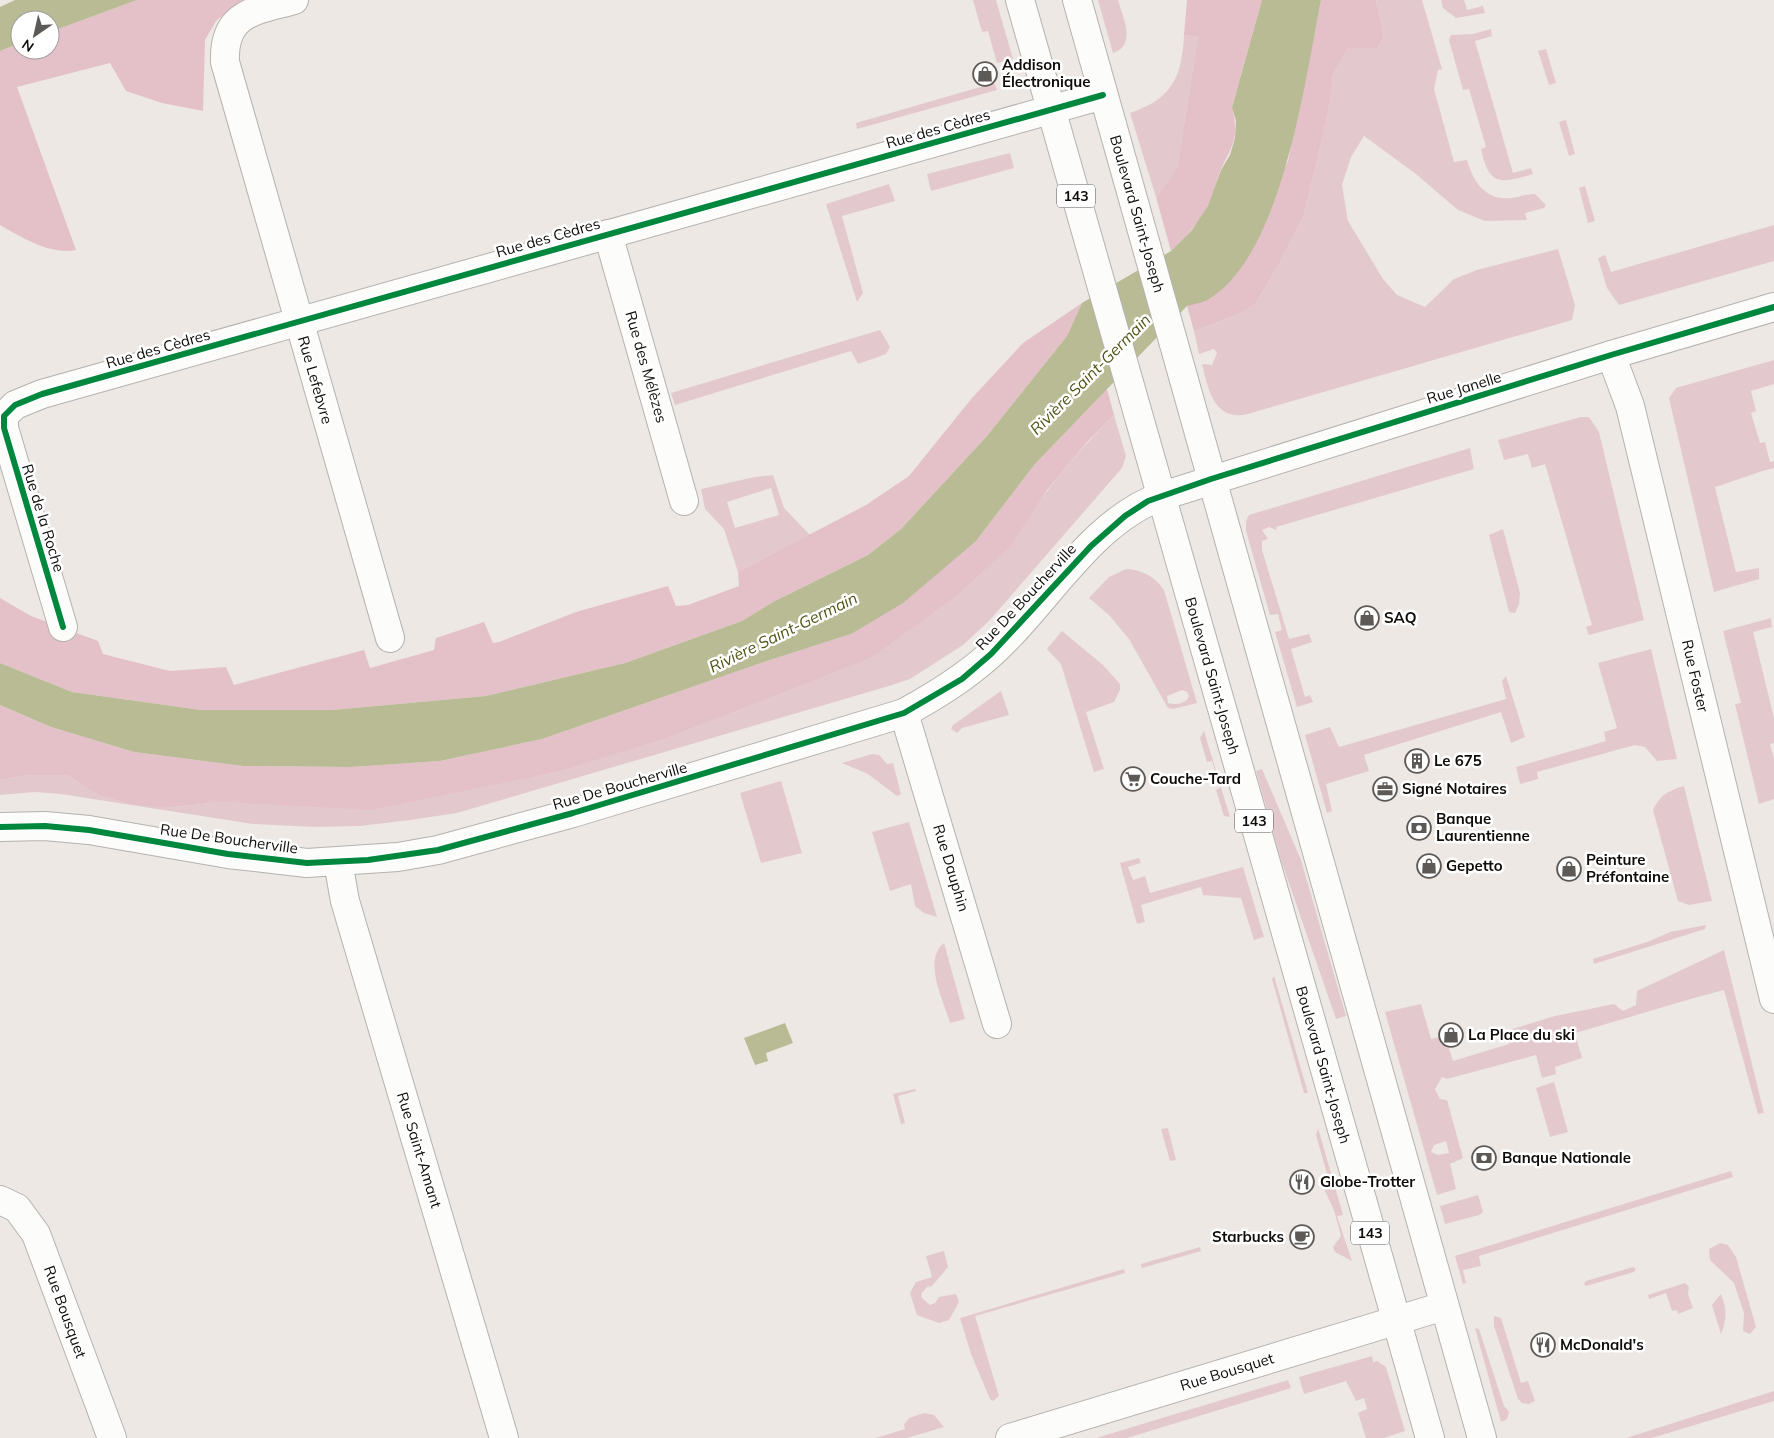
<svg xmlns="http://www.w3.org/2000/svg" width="1774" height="1438" viewBox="0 0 1774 1438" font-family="Mulish,sans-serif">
<rect width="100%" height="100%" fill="#ede8e4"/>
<g fill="#e3c9cd" fill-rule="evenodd">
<path d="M973 0H996L1013 59 997 63 988 31 982 32Z"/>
<path d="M1098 0H1118C1123 18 1137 45 1113 53Z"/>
<path d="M1376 0H1422L1442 69 1438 70 1434 89 1454 162 1467 160C1473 181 1485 201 1511 198 1519 197 1527 194 1535 194L1546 205 1544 208 1525 213 1527 220 1485 221 1458 210 1416 174 1364 136 1351 157 1342 185 1348 221 1383 279 1397 295 1425 307 1454 279 1477 270 1558 249 1575 305 1572 320 1248 414C1214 422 1208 389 1202 364L1212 365 1217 353 1214 349 1199 354 1194 331 1242 313 1256 303 1278 266 1304 215 1329 109 1333 75 1348 48H1377L1384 36Z"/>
<path d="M1441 0H1464L1467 10 1483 6 1485 13 1456 18 1443 8Z"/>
<path d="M1491 29 1492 36 1475 41 1513 173 1531 168 1533 174C1500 184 1489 186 1481 149L1486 147 1469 89 1463 90 1449 40 1451 35 1473 34Z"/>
<path d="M1184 35 1198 37 1177 168 1156 197 1130 113C1172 99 1182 77 1184 35Z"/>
<path d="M1546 49 1556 83 1549 85 1538 51Z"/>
<path d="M994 83 997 90 857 129 856 123Z"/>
<path d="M1566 120 1575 154 1569 156 1559 122Z"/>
<path d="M1010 153 1014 168 931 191 927 174Z"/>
<path d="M889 184 895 201 842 216 863 293 857 302 826 204Z"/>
<path d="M1585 186 1595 221 1588 223 1579 188Z"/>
<path d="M1774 225V261L1619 305 1607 288 1598 258 1605 255 1611 272Z"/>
<path d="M880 330 890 347 886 354 858 364 851 351 675 405 671 393Z"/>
<path d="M1774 360V384L1751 391 1756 411 1751 413 1760 443 1765 442 1770 462 1774 461V468C1753 473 1735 481 1715 487L1736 572 1759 568V579L1714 592 1669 398 1676 388Z"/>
<path d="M1114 415 1126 456 1122 468 989 621 963 645 910 679 889 686 457 813 410 820 360 826 316 827 253 824 61 794 35 792 0 795V780L29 775H67L94 793 164 808 221 802 289 804 478 787 557 772 871 658 1028 517C1054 480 1082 447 1114 415Z"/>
<path d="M1581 417H1589L1599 432 1644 620 1589 635 1586 627 1592 625 1545 464 1532 468 1528 454 1504 460 1498 440Z"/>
<path d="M1470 448 1474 469 1276 527 1277 530 1269 527 1262 530 1268 539 1262 541V550L1289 639 1309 634 1312 642 1291 649 1305 697 1310 695 1313 702 1297 707 1275 632 1282 630 1278 614 1270 615 1246 531V521L1249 515Z"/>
<path d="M773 475 784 508 810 535 738 572 724 529 705 509 701 489 755 477ZM771 488 779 515 735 528 727 502Z"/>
<path d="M1503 529 1520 593 1519 604 1515 613 1509 612 1489 535Z"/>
<path d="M1126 569C1143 570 1154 576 1164 590L1197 703 1173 709 1168 708 1129 639 1109 615 1089 598 1109 577ZM1182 690 1187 692 1189 696C1186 704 1176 705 1168 703L1167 696Z"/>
<path d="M1771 618 1772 627 1753 632 1774 718V743L1770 744 1774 759V799L1759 804 1735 704 1741 703 1723 631Z"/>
<path d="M1062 631 1103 665 1120 684V690L1114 702 1086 712 1104 769 1094 772 1061 664 1047 649Z"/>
<path d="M1651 649 1677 759 1657 761 1645 747 1635 745 1537 772 1538 779 1520 784 1516 767 1606 741 1604 732 1617 728 1598 663Z"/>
<path d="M1506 676 1525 737 1511 743 1501 712 1364 755 1369 771 1326 784 1332 811 1327 813 1305 735 1330 727 1339 747 1506 699 1502 681Z"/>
<path d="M1001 691 1009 715 962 728 957 733 951 729 953 725Z"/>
<path d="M1204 731 1230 817 1224 816 1216 790 1220 788 1212 761 1207 762 1200 738Z"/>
<path d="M872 754 879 755 887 764 893 763 901 794 897 796 868 774 842 763Z"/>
<path d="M1262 769 1301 860 1346 1016 1336 1019 1281 860 1256 771Z"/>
<path d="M781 781 802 853 761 863 740 793Z"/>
<path d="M1684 786 1712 901 1689 905 1678 901 1653 810C1660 795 1668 791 1684 786Z"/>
<path d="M909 822 937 917 924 913 915 906 911 884 890 891 872 832Z"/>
<path d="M1139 858 1141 863 1128 867 1133 880 1145 876 1150 893 1243 867 1264 937 1254 940 1241 898 1203 895 1201 887 1141 905 1145 922 1137 924 1120 863Z"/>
<path d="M1706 925 1705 929 1594 964 1593 959 1650 941 1670 932Z"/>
<path d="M944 943 965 1019 950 1023C944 1001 922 961 944 943Z"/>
<path d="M1724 950 1764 1113 1758 1114 1724 990C1674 1003 1625 1019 1575 1033L1582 1058 1555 1067 1556 1074 1542 1078 1536 1055 1447 1079 1442 1077 1435 1089 1440 1099 1447 1100 1463 1158 1450 1164 1456 1189 1437 1195 1385 1012 1421 1004 1431 1039 1445 1036 1453 1061 1509 1044 1506 1031 1555 1016 1614 1004 1623 1011 1636 1005 1637 991ZM1446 1141 1449 1153 1438 1155 1431 1152 1434 1145Z"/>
<path d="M1274 976 1308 1093H1304L1272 979Z"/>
<path d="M1554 1082 1568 1132 1550 1137 1536 1088Z"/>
<path d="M915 1089 916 1091 898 1096 905 1123 901 1124 893 1094Z"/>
<path d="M1168 1128 1176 1160 1170 1161 1161 1129Z"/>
<path d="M1318 1128 1343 1215 1337 1216 1352 1261 1335 1252 1333 1247 1341 1236 1334 1210 1324 1189 1329 1188V1181L1316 1135Z"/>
<path d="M1731 1171 1733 1177 1479 1256 1481 1266 1463 1270 1466 1283 1463 1284 1455 1256Z"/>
<path d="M1478 1195 1483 1212 1479 1215 1445 1224 1440 1206Z"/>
<path d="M1720 1243 1728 1245 1736 1257 1756 1327 1750 1334 1743 1331 1744 1313 1734 1283 1710 1260 1709 1249Z"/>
<path d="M1200 1247 1201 1251 1142 1268 1141 1264Z"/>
<path d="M944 1251 948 1267 932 1286 927 1287 921 1294 922 1298 930 1305 935 1303 939 1297 956 1294 959 1302 949 1320 939 1323 917 1315 910 1293 916 1282 932 1277 926 1256Z"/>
<path d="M1633 1267 1636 1269 1634 1272 1586 1286 1584 1284 1586 1281Z"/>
<path d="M1124 1269 1125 1273 975 1316 999 1396 993 1401 990 1399 971 1354 960 1318Z"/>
<path d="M1685 1283 1689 1287 1688 1294 1693 1308 1678 1314 1677 1310 1672 1311 1666 1293 1649 1299 1648 1295Z"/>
<path d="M1721 1294C1727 1309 1727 1319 1721 1334L1712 1305Z"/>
<path d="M1494 1316 1501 1318 1521 1383 1528 1381 1535 1401 1529 1404 1522 1403 1518 1399 1494 1326Z"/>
<path d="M1475 1328 1479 1329 1504 1406 1509 1412 1507 1419 1501 1422Z"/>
<path d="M1372 1356 1373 1362 1377 1361 1386 1367 1405 1431 1384 1438H1366L1358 1413 1367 1409 1364 1398 1356 1401 1346 1381 1304 1394 1299 1377Z"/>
<path d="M1288 1380 1291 1388 1127 1438H1096Z"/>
<path d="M1774 1391V1401L1652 1438H1626Z"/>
<path d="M924 1413 934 1415 944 1427 907 1438H876L905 1429 904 1425 909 1418Z"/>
</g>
<g fill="#e4c1c8">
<path d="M137 0H242L216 21 205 40 203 111 162 103 126 91 110 63 17 87 76 250C50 255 23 238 0 225V51L20 43V50H50V32Z"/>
<path d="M1187 0H1262L1232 106C1239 137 1234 143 1221 169 1216 181 1214 195 1208 206 1199 224 1185 237 1171 251L1156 197 1177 168 1198 37 1184 35Z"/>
<path d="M1321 0H1376L1384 36 1377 48H1348L1333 75 1329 109 1304 215 1278 266 1256 303 1242 313 1194 331 1187 306 1211 298 1288 161Z"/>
<path d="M1082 303 1067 336 987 436 901 529 868 555 773 602 742 621 625 663 486 696 332 710H201L72 692 0 663V598L31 616 98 641 103 654 170 671 226 667 234 685 364 650 370 668 434 650 436 638 484 622 493 643 499 642 576 612 668 586 676 606 688 605 739 586 738 572 866 505 909 476 972 398 1023 343Z"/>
<path d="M1107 389 1114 415 1088 441 1047 490 1009 548 956 596 871 658 666 738 557 772 371 810 221 802 164 808 131 804 94 793 67 775H29L0 780V705L51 727 134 752 243 766 351 767 440 761 542 739 767 661 851 634 976 541 1035 464Z"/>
</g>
<g fill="#b8bb94">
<path d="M15 0H137L50 32V20H20V43L0 51V7Z"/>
<path d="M1262 0H1321C1305 80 1283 250 1212 297 1206 302 1195 304 1187 306L1035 464 976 541 903 603 851 634 767 661 542 739 440 761 351 767 243 766 134 752 51 727 0 705V663L72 692 201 710H332L486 696 625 663 742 621 773 602 868 555 901 529 987 436 1067 336 1082 303 1171 251 1192 230 1208 206 1221 170 1230 155 1235 138 1236 121 1232 107Z"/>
<path d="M785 1023 793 1043 766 1053 768 1061 755 1065 744 1038Z"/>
</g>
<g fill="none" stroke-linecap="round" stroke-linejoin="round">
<g stroke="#b5b2af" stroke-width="30">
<g id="minor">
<path d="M294 0C255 11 223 12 225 62L390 638"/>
<path d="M608 234 684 501"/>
<path d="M1611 355 1630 406 1774 999"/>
<path d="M63 627 4 428V416L15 405 42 394 1103 95"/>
<path d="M904 713 997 1024"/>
<path d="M338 862 345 901 504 1438"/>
<path d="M0 1200 17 1208 36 1234 112 1438"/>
<path d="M1010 1438 1444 1306"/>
</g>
</g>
<g stroke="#b5b2af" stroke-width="30">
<path id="tertiary" d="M0 827 45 826 89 830 228 854 307 863 398 857 438 850 573 813 904 713C944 691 980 668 1011 634 1057 586 1098 519 1162 496"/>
</g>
<g stroke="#b5b2af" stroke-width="30">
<path id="secondary" d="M1162 496 1611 355 1774 307"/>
</g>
<g stroke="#b5b2af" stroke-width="30">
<g id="primary">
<path d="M1020 0 1430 1438"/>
<path d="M1077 0 1482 1438"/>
</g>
</g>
<use href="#minor" stroke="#fcfcfb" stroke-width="28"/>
<use href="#tertiary" stroke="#fcfcfb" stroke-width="28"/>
<use href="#secondary" stroke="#fcfcfb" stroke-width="28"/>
<use href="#primary" stroke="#fcfcfb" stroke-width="28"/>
<g stroke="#fff" stroke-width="9">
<g id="cycleway">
<path d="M63 627 4 428V416L15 405 42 394 1103 95"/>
<path d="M0 827 45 826 89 830 228 854 307 863 368 860 438 850 573 813 904 713 962 679 991 654 1091 546 1125 516 1148 501 1211 479 1611 355 1774 307"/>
</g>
</g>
<use href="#cycleway" stroke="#00873e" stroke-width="6"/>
</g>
<defs>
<g id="shop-ring" transform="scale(1.25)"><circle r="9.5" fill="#fff" stroke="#5d5956" stroke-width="1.5"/><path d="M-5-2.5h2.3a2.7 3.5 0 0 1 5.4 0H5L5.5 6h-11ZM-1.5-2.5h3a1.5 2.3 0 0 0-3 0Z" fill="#5d5956"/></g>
<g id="building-ring" transform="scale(1.25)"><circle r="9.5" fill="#fff" stroke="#5d5956" stroke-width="1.5"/><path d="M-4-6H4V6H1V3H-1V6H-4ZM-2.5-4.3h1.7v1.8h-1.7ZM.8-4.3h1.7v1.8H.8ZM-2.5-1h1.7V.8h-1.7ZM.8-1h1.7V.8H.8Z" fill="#5d5956"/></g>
<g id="supermarket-ring" transform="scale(1.25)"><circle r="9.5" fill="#fff" stroke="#5d5956" stroke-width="1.5"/><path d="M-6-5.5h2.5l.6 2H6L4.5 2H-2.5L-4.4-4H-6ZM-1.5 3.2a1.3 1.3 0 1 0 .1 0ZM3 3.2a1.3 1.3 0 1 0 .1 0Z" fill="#5d5956"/></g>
<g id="office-ring" transform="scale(1.25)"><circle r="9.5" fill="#fff" stroke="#5d5956" stroke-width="1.5"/><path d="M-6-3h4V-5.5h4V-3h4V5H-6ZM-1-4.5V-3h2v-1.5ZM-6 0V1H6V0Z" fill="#5d5956"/></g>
<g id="bank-ring" transform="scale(1.25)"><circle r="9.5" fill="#fff" stroke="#5d5956" stroke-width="1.5"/><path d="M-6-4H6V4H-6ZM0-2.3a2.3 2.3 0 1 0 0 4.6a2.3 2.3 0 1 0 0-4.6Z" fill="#5d5956"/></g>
<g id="restaurant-ring" transform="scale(1.25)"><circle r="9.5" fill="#fff" stroke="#5d5956" stroke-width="1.5"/><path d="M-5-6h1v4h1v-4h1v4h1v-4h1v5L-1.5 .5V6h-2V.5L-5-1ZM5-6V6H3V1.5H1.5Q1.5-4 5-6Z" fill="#5d5956"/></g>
<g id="cafe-ring" transform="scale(1.25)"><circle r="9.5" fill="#fff" stroke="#5d5956" stroke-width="1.5"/><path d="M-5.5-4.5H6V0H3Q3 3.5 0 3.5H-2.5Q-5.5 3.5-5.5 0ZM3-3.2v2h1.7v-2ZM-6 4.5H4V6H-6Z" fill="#5d5956"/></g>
</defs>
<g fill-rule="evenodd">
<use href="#shop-ring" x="985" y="74"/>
<use href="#shop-ring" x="1367" y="618"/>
<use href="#building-ring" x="1417" y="761"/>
<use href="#supermarket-ring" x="1133" y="779"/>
<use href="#office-ring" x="1385" y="789"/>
<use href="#bank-ring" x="1419" y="828"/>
<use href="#shop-ring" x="1429" y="866"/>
<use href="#shop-ring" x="1569" y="869"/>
<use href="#shop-ring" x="1451" y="1035"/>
<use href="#bank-ring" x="1484" y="1158"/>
<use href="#restaurant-ring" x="1302" y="1182"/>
<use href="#cafe-ring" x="1302" y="1237"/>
<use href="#restaurant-ring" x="1543" y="1345"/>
</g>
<g text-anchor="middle" stroke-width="5" stroke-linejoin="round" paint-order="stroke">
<g fill="#fff" stroke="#575554" stroke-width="1">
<rect x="1057" y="184.5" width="38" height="23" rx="4"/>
<rect x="1235" y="809.5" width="38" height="23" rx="4"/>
<rect x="1351" y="1221.5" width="38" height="23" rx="4"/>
</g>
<g font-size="14" font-weight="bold" fill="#0f0c0a">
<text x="1076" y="201">143</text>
<text x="1254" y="826">143</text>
<text x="1370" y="1238">143</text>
</g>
<g font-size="15" font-weight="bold" fill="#0f0c0a" stroke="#fff" text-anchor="start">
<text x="1002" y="70">Addison<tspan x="1002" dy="17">Électronique</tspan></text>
<text x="1384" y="623">SAQ</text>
<text x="1434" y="766">Le 675</text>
<text x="1150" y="784">Couche-Tard</text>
<text x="1402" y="794">Signé Notaires</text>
<text x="1436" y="824">Banque<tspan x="1436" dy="17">Laurentienne</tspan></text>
<text x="1586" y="865">Peinture<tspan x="1586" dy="17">Préfontaine</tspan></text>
<text x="1446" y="871">Gepetto</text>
<text x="1468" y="1040">La Place du ski</text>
<text x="1502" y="1163">Banque Nationale</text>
<text x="1320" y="1187">Globe-Trotter</text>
<text x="1284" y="1242" text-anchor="end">Starbucks</text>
<text x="1560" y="1350">McDonald's</text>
</g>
<g font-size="15" fill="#0f0c0a" stroke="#fff">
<text transform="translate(938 129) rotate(-16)" y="5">Rue des Cèdres</text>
<text transform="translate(1137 214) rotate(74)" y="5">Boulevard Saint-Joseph</text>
<text transform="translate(548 238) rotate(-16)" y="5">Rue des Cèdres</text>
<text transform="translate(158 349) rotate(-16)" y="5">Rue des Cèdres</text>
<text transform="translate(646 367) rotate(74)" y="5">Rue des Mélèzes</text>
<text transform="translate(315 380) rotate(74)" y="5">Rue Lefebvre</text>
<text transform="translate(1464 388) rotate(-17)" y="5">Rue Janelle</text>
<text transform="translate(43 518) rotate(73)" y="5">Rue de la Roche</text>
<text transform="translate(1026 597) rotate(-47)" y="5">Rue De Boucherville</text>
<text transform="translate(1212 676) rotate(74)" y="5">Boulevard Saint-Joseph</text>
<text transform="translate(1695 676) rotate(77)" y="5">Rue Foster</text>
<text transform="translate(620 786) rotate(-16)" y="5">Rue De Boucherville</text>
<text transform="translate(229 839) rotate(8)" y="5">Rue De Boucherville</text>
<text transform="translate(951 868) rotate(73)" y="5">Rue Dauphin</text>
<text transform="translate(1323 1065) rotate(74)" y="5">Boulevard Saint-Joseph</text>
<text transform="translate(419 1150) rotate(73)" y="5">Rue Saint-Amant</text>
<text transform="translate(65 1312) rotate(70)" y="5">Rue Bousquet</text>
<text transform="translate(1227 1372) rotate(-17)" y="5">Rue Bousquet</text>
</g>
<g font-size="16" font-style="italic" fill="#4f5517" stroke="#fff">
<text transform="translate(1090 374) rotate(-45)" y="6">Rivière Saint-Germain</text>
<text transform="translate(783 632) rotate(-26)" y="6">Rivière Saint-Germain</text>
</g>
</g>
<g transform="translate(35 35) rotate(214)"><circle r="24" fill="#ffffff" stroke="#9f9e9d"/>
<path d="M0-4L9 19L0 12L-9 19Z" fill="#5d5956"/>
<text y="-8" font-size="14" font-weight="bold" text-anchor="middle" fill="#0f0c0a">N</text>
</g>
</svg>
